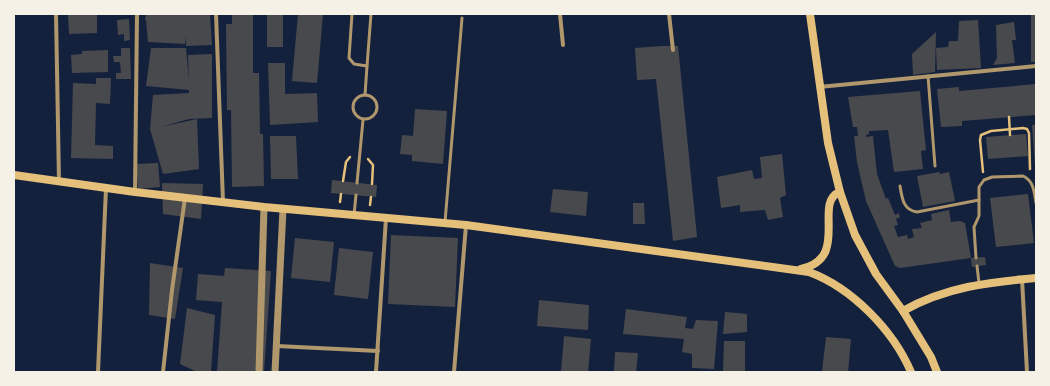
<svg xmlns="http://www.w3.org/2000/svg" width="1050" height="386" viewBox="0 0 1050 386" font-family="'DejaVu Sans',sans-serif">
<rect width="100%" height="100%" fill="#14213d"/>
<g fill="#48494c">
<path d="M68 14H97V33L69 34Z"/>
<path d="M146 14H210L212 45 186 46V37L185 44 148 42 146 20H145Z"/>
<path d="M232 14H253V73H259L260 134H263L264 186 232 187 231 110H227L226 24H232Z"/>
<rect x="267" y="14" width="16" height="33"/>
<path d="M298 14H323L317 83 292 81Z"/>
<rect x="1031" y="14" width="5" height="48"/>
<path d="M129 19 130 40 124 41V34L118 35 117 20Z"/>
<path d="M978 20 981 68 937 70 936 48 948 47 949 41H958L959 21Z"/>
<path d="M1014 22 1016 40H1012L1015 63 993 65 997 58 996 25Z"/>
<path d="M936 32 935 72 913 75 912 54Z"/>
<path d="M662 46H678L697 237 673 241 656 79 637 80 635 48Z"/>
<path d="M121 48H130L131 79H116V73H121L120 62H114L113 56H121Z"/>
<path d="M151 48H186L189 81 188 55 212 54V118L189 119 161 127 197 119 199 169 163 174 150 129 153 95 189 93V90L146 86Z"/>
<path d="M108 50V72L72 73 71 55 82 54V51Z"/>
<path d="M268 63H285V94L317 93 318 122 270 125Z"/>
<path d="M96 78H111L110 104 96 103 95 145 113 146V159L71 158 73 83 96 84Z"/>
<path d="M1036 84V115L962 121V126L941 127 937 89 959 87V91Z"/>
<path d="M920 91 926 150 921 151 923 169 894 172 888 130 869 131V134L866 135V137L873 136 877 174 886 199 888 198 895 215 899 213 900 217 896 219 898 225 894 226 898 237 907 235 908 239 914 237 912 229 922 228 920 223 932 220 931 214 949 210 951 222 960 221 965 223 971 258 985 257 986 265 972 267 971 258 900 268 895 266 866 201 857 162 854 136H858L857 127H853L848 97Z"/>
<path d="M415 109 447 111 443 164 412 161V155L400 154 402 135 413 136Z"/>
<path d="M1032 125H1036V166H1035Z"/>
<path d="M1026 134 1028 156 988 159 986 137Z"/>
<path d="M270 136H296L298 179H271Z"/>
<path d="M782 154 786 195 780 198 783 217 768 220 765 210 740 212V205L721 208 717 177 752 170 754 179 762 178 760 157Z"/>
<path d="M158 163 160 187 138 189 136 164Z"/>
<path d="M939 172 940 174 949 172 955 201 923 207 917 176Z"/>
<path d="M332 180 377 185 376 197 331 193Z"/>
<path d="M162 183 203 184 201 219 163 214Z"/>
<path d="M553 189 588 192 586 216 550 212Z"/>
<path d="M1028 194 1034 243 996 247 990 198Z"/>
<path d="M633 203H644L645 224H633Z"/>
<path d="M391 235 458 238 455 307 388 304Z"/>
<path d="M295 238 334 242 330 282 291 278Z"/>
<path d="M339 248 373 252 368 299 334 295Z"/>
<path d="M150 263 183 268 175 319 149 315Z"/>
<path d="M225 268 271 271 264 372H217L222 302 196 300 198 274 224 276Z"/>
<path d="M539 300 589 305 588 330 537 326Z"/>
<path d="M187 308 215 315 211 372H197L180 364Z"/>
<path d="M626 309 687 317 685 328 693 329 696 320 718 321 714 369 692 368V354L682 352 684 339 623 334Z"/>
<path d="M725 312 747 314V332L723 334Z"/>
<path d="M564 336 591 339 588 372H561Z"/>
<path d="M826 337 851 339 848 372H822Z"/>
<path d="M724 341H745V372H723Z"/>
<path d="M615 352 638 353 636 372H614Z"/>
</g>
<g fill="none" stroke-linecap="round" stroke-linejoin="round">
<g stroke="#e5c07b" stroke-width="2.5">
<path d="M1009 117 1010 135"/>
<path d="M368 159 373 165 372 184"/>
<path d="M983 172 980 140 981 135 991 131 1023 128 1027 129 1029 133 1030 169"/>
<path d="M343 181 346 162 350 157"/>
<path d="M340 202 341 194"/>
<path d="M370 205 371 197"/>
</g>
<g stroke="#b1986c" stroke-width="3">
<path d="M352 14 349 58 354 64 367 66 371 14"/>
<path d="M928 76 935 166"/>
<circle cx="365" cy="107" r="12"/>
<path d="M365 95 367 66"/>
<path d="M357 183 363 120"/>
<path d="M900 186C902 198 903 210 917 212L979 200"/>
<path d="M354 215 356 195"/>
<path d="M445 222 462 18"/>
<path d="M976 258 974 227 979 216V187L984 180 992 177 1023 176C1034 181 1034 192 1036 203"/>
<path d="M977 266 979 283"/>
</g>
<g stroke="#b1986c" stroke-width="4">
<path d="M56 14 59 182"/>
<path d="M216 14 223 202"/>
<path d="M560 14 563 45"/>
<path d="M669 14 673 50"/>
<path d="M819 87 1036 66"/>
<path d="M135 192 137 14"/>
<path d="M1022 279 1027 372"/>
<path d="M277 346 378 351"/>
<path d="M98 372 106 188"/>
<path d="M163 372 172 290 185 198"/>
<path d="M376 372 386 218"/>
<path d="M454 372 466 225"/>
</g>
<g stroke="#b1986c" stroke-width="7">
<path d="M259 372 264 207"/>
<path d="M275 372 283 209"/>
</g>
<g stroke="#e5c07b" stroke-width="8">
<path d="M810 14 828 143 840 192 855 235 876 274 903 311 931 357 937 372"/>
<path d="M14 175 135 192 264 207 466 225 809 272C852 288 893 330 911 372"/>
<path d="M801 269C851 258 812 202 840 192"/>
<path d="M903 311C945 287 989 282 1036 278"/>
</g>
</g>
<rect width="1050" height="386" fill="none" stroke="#f6f1e7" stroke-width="30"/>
</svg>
